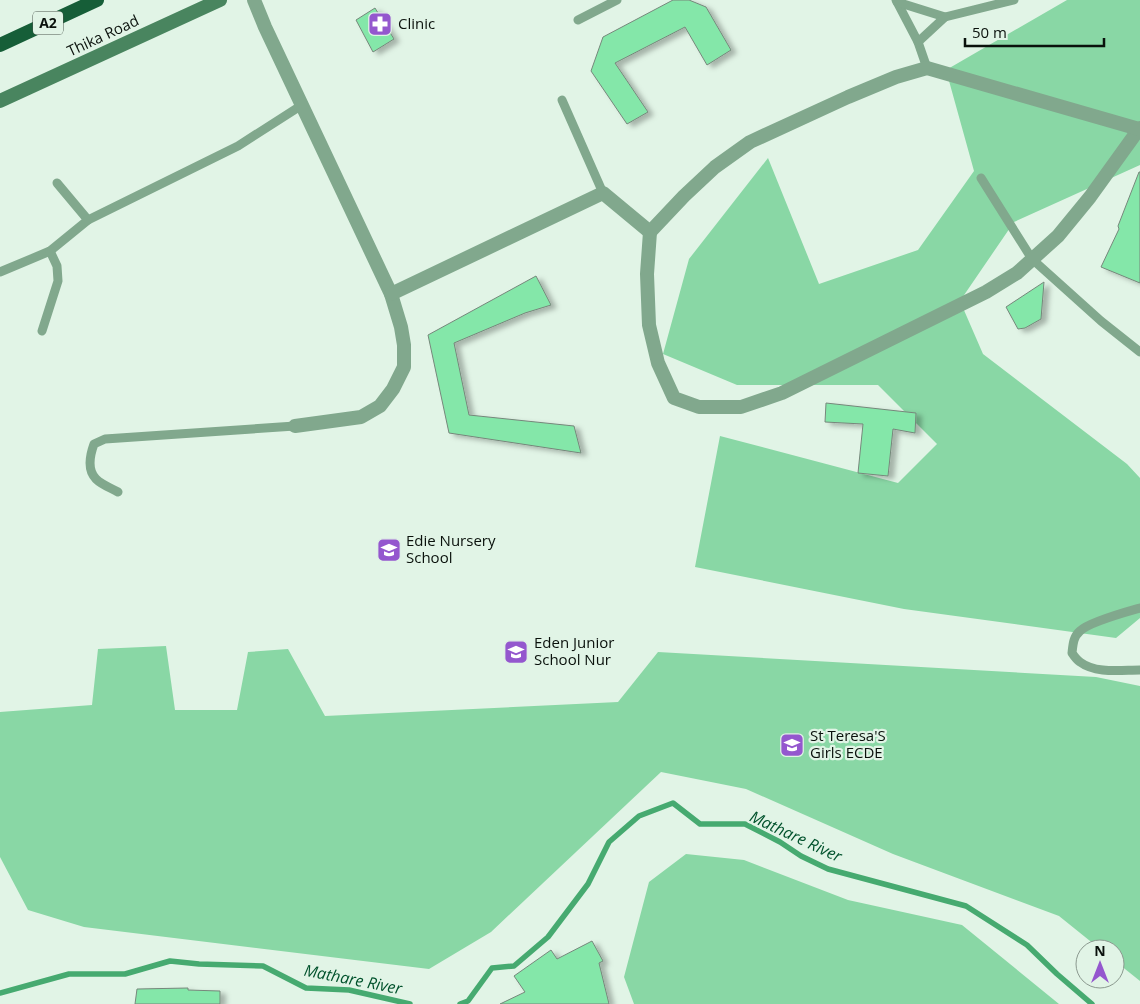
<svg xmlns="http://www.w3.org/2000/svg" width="1140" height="1004" viewBox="0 0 1140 1004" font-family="'Open Sans',sans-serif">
<defs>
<filter id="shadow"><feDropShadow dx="5.5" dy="3" stdDeviation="2.5" flood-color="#0004"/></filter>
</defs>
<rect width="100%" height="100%" fill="#e1f4e6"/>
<g fill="#89d7a5">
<path d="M1067 0H1140V165L1014 222 960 301 983 354 1127 464 1140 478V618L1116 638 904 609 695 567 720 436 898 483 937 444 878 385H737L663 354 689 259 768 158 819 284 918 250 974 171 946 70Z"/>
<path d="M166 646 175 710H237L248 652 288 649 325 716 618 702 658 652 1096 677 1140 686V981L1115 961V949H1100L1059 916 893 854 746 789 661 772 491 932 429 969 84 927 28 910 0 857V712L92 705 98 649Z"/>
<path d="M686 854 744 860 848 900 962 925 1059 1004H634L624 977 649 882Z"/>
</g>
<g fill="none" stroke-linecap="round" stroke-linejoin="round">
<g stroke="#46aa70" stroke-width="5.5">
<path d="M0 993 69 974H125L170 961 199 964 263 966 306 988 349 990 410 1004"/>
<path d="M460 1004 468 1001 492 968 514 966 548 937 588 884 609 842 639 816 673 803 700 824H745L780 842 801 856 828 869 966 906 1027 945 1057 974 1092 1004"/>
</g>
</g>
<g fill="#84e7a9" stroke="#76877b" filter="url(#shadow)">
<path d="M673 0H689L706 7 731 50 707 65 685 27 615 63 648 112 627 124 591 71 603 37Z"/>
<path d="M375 8 394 39 373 52 356 20Z"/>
<path d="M1139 172H1140V283L1101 267 1119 229 1118 226Z"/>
<path d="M536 276 551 305 525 313 454 343 469 415 574 426 581 453 449 433 428 335Z"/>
<path d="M1044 282 1041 319 1025 328 1018 329 1006 307Z"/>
<path d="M826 403 916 413 915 433 893 429 888 476 858 473 863 424 825 422Z"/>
<path d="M592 941 603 961 599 963 609 1004H500L525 992 514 976 551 950 557 959Z"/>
<path d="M188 988V990L220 991V1004H135L137 989Z"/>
</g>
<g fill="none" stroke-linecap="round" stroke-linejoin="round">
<g stroke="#81a88d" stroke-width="9">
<path d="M896 0 918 42 927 68"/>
<path d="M897 2 945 17 1014 0"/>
<path d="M578 20 617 0"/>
<path d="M918 42 945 17"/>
<path d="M562 100 603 193"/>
<path d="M981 178 1032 259 1101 321 1140 352"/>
<path d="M57 183 88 220"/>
<path d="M0 272 50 251 88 220 238 146 302 105"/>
<path d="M42 331 58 281 57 266 50 251"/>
<path d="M118 492C111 488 102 485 96 479 87 470 90 455 94 444L105 439 295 426"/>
<path d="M1140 608C1126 612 1089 622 1080 631 1073 637 1073 645 1072 653 1074 656 1077 660 1080 662 1096 674 1121 670 1140 670"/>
</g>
<g stroke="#81a88d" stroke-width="14">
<path d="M254 0 265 27 391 294 401 327 404 345V367L393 389 380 406 361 417 295 426"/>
<path d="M650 232 647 274 649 325 658 363 674 398 699 407H741L782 393 986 292 1017 273 1058 236 1090 197 1139 129"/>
<path d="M391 294 603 193 650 232 684 196 715 167 750 142 848 97 896 77 927 68 1139 129 1140 128"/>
</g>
<path stroke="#49855f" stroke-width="14" d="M0 101 220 0"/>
<path stroke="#165e38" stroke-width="14" d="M0 45 97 0"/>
</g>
<defs>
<g id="pharmacy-square" transform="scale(1.25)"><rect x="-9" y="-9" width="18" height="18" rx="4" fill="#9457ce" stroke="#e1f4e6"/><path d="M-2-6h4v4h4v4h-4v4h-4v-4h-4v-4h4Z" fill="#fff"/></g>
<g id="school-square" transform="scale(1.25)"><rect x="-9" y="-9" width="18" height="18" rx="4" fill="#9457ce" stroke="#e1f4e6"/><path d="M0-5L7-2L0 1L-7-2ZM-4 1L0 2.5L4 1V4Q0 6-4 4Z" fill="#fff"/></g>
</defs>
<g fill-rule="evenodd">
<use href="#pharmacy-square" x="380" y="24"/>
<use href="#school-square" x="389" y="550"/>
<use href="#school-square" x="516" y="652"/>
<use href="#school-square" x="792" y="745"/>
</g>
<g text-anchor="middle" stroke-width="4.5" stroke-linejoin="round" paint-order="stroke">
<rect fill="#e1f4e6" stroke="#4a554d" stroke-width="1" x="33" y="11.5" width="30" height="23" rx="4"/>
<g font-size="14" font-weight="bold" fill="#0a110c">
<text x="48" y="28">A2</text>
</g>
<g font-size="15" fill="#0a110c" stroke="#e1f4e6" text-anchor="start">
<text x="398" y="29">Clinic</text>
<text x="406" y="546">Edie Nursery<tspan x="406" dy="17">School</tspan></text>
<text x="534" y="648">Eden Junior<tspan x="534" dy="17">School Nur</tspan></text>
<text x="810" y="741">St Teresa'S<tspan x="810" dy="17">Girls ECDE</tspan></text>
</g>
<g font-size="15" fill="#0a110c" stroke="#e1f4e6">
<text transform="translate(103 36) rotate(-25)" y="5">Thika Road</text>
</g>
<g font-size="16" font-style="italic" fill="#01522c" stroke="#e1f4e6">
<text transform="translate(796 836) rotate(25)" y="6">Mathare River</text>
<text transform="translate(353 979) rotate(11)" y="6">Mathare River</text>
</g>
</g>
<g transform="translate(1100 964)"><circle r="24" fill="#e1f4e6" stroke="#8b998f"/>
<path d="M0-4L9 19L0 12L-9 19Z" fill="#9457ce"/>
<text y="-8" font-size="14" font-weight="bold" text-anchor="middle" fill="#0a110c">N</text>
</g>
<path d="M965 38v8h139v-8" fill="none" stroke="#0a110c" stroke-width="2.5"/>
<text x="972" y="38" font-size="15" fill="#0a110c" stroke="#e1f4e6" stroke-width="4" paint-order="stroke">50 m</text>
</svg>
